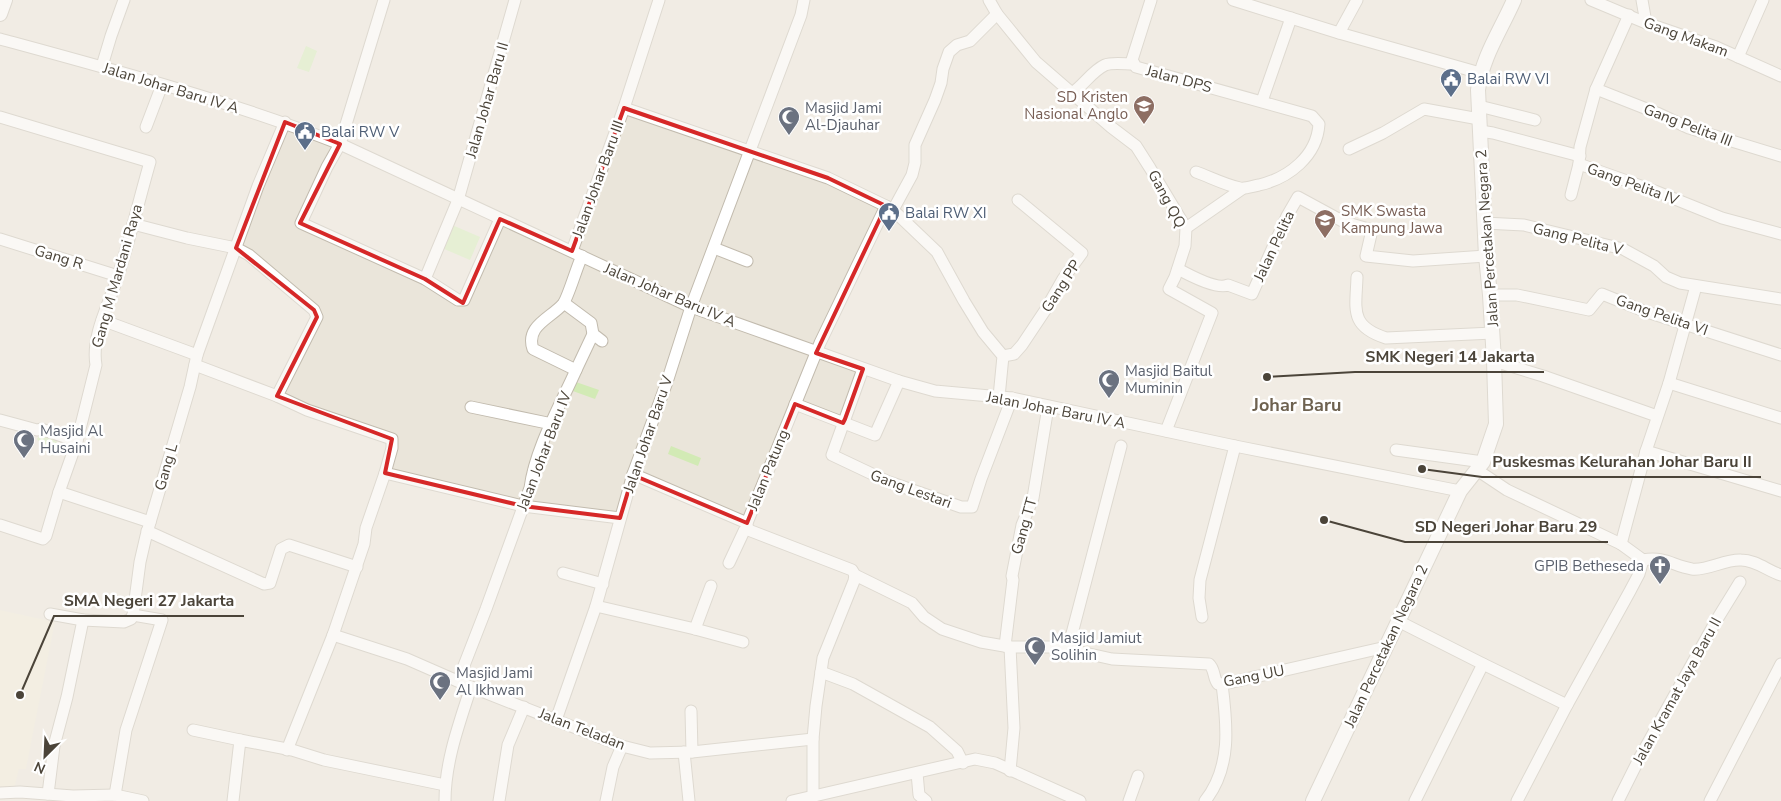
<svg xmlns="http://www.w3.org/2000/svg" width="1781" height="801" viewBox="0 0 1781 801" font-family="'Nunito Sans',sans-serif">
<rect width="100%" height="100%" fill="#f6f3ec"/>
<rect fill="#eae5da" x="0" y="0" width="1781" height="801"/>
<path fill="#efe8d6" d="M0 610 55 622 26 769H19L13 794 0 795Z"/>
<g fill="#d2eab5">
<path d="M306 46 317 51 309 72 297 68Z"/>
<path d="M452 225 480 237 470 260 442 248Z"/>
<path d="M573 381 599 390 595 399 570 390Z"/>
<path d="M41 433 55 436 57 442 52 456 37 439Z"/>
<path d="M671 446 701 458 698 466 668 454Z"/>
</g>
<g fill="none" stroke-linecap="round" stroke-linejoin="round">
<g stroke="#c2bbae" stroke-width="13">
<g id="minor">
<path d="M384 0 340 144 327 167 301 223 425 279 458 300H464L500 219"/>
<path d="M989 0 997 14 1036 62 1111 127 1136 146 1150 168 1186 228 1185 246 1175 277 1169 289 1212 313 1166 431"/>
<path d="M1151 0 1132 60 1136 67 1312 116 1319 124C1317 156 1289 178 1259 185 1253 186 1245 189 1240 188 1225 185 1210 177 1196 172"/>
<path d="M1233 0 1339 33 1480 73"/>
<path d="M1591 0 1646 23 1716 47 1781 76"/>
<path d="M1642 0 1646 23"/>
<path d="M1629 15 1596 89 1580 147 1579 164 1655 191 1722 218 1781 234"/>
<path d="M1339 33 1357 0"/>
<path d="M0 39C114 70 230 101 340 144L691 307 899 381 935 391 1012 398 1235 446 1460 491"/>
<path d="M1738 57 1763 0"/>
<path d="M102 66 111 36 124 0"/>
<path d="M1596 89 1657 113 1689 128 1781 156"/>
<path d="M1072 93C1084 85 1092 71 1105 65 1112 62 1125 64 1133 64"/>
<path d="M1262 101 1291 18"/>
<path d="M1479 106 1535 120"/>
<path d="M624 108 828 178 886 206 893 210 937 252 964 301 983 332 1003 356 999 397"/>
<path d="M0 117 150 162C139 200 130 239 118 276 109 304 91 336 96 365L77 441 59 492 46 536 43 539 0 525"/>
<path d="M146 127 162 85"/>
<path d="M1480 131 1493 133 1580 156"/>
<path d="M1349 149 1383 133 1424 109 1479 119"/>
<path d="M1571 195 1579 164"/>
<path d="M886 206 820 343 747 523V528L751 531 852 570 855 575 912 603 924 617 942 629 981 642 1010 647H1058L1112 659 1209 664C1215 669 1213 678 1218 684H1224L1386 647"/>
<path d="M893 210 912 175 915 163V145L935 100 941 83 943 69 949 52 957 45 970 41 997 14"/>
<path d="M1484 223 1524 225 1623 249 1654 266 1666 277 1680 283 1781 299"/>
<path d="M133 224 187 238 236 248 249 255 314 310 317 317 277 396"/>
<path d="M1186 228 1242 189"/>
<path d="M0 239 118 276"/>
<path d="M714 248 747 261"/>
<path d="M572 251 624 108 659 0"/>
<path d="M1178 269C1189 275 1217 290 1228 285L1252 294 1287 216 1298 197 1344 222 1372 230 1366 256 1413 261 1486 256"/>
<path d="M1357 277C1356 309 1349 326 1386 338L1493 333"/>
<path d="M425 279 458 200 515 0"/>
<path d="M1490 295H1517L1589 310 1602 294 1644 311 1781 355"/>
<path d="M564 303 591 323 593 334 602 341"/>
<path d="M102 320 197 355"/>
<path d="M1003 356 1014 354 1022 345 1046 309 1063 279 1082 253 1018 200"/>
<path d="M1494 361 1543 376 1657 416"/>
<path d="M195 365 277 396 307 410 392 439V448L385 473 523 506 620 518"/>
<path d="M863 369 832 455 889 482 961 507H972L981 479 1012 398"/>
<path d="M576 370 593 334"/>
<path d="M1669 383 1781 418"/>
<path d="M795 404 875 435 899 381"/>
<path d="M471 407 552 424"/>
<path d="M0 420 37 430 41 429 77 441"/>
<path d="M1396 450 1483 462"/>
<path d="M1646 451 1781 491"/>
<path d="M1477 470 1507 490 1621 544 1643 560"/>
<path d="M633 474 747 523"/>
<path d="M59 492 150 522"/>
<path d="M147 531 264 584 270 583 281 549 289 545 357 567"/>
<path d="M1621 544 1646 451 1669 383 1696 286"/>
<path d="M1643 560C1665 556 1673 566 1692 569 1707 571 1725 559 1741 560 1756 560 1768 571 1781 575"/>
<path d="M729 563 744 531 747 528"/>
<path d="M563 573 603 584"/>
<path d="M596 606 695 629 743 642"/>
<path d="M1202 617 1199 598 1200 580 1235 446"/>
<path d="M83 620 124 622 131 619 133 615"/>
<path d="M1398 621 1483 664 1567 705"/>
<path d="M695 629 711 586"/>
<path d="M333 635 407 659 471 687 622 746 650 753 692 752 813 739"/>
<path d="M1005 646 1013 580 1012 576 1022 525 1033 498 1048 407"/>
<path d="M1010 647 1014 728 1010 771"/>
<path d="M1068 649 1121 446"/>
<path d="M821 672 853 684 930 727 957 751 963 763"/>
<path d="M458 681 486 609 530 488C535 449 560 406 576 370L533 349C525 326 551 318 563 304 568 298 577 266 582 256"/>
<path d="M691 711 692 752"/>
<path d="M556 720 596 606 633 474 667 382 691 307 801 15 804 0"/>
<path d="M193 730 240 740"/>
<path d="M287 750 333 635 364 544 366 528 385 473"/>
<path d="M684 752 689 801"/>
<path d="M917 773 919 795 926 801"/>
<path d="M0 793 20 792 73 796 115 795 143 801"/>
<path d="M48 794 54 746 67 697 83 620 50 614"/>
<path d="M115 795 126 730 162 620 133 615 140 562 146 536 190 387 197 355 258 186 285 122"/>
<path d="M813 797V739L816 706 823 658 854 581 855 575"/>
<path d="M233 801 240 740 292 750 324 760 445 785"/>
<path d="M445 801C445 762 459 724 471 687"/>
<path d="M499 801 508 745 524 707"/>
<path d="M606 801 613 767 622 746"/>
<path d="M792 801 975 759 995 763 1080 801"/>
<path d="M1129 801 1138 776"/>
<path d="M1205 801C1232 767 1227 724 1222 684"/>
<path d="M1415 801 1483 664"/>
<path d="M1517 801 1567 705 1630 591 1639 574 1643 560"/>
<path d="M1618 801 1639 759 1716 621 1740 582"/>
<path d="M1710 801 1781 664"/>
</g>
</g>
<g stroke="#c2bbae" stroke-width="16">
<g id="tertiary">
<path d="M0 14 5 0"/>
<path d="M1313 801 1460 491 1483 462 1496 424 1494 361 1490 295 1486 256 1478 90C1482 57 1501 30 1514 0"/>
</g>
</g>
<use href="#minor" stroke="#fff" stroke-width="11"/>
<use href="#tertiary" stroke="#fff" stroke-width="14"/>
</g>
<path d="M0 0H1781V801H0ZM624 108 828 178 886 206 816 353 863 369 845 419 843 423 795 404 747 523 633 475 620 518 523 506 385 473 392 439 277 396 317 317 314 310 236 248 285 122 340 144 300 223 425 279 463 303 500 219 572 251Z" fill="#f6f3ec" fill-opacity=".55" fill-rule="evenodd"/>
<path fill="none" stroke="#d62828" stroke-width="4" stroke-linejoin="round" d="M624 108 828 178 886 206 816 353 863 369 845 419 843 423 795 404 747 523 633 475 620 518 523 506 385 473 392 439 277 396 317 317 314 310 236 248 285 122 340 144 300 223 425 279 463 303 500 219 572 251Z"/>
<defs>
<g id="civic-pin" transform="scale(1.125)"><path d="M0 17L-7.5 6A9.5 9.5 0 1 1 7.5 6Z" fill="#5c6f8a" stroke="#fff"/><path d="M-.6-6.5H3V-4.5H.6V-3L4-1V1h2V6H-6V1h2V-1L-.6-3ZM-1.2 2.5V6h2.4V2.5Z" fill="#fff"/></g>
<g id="school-pin" transform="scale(1.125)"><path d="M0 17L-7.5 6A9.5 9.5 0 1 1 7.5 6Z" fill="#8d6e63" stroke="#fff"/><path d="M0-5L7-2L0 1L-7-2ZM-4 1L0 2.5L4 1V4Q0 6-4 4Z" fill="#fff"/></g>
<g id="mosque-pin" transform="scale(1.125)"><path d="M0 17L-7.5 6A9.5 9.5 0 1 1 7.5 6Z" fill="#6b7280" stroke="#fff"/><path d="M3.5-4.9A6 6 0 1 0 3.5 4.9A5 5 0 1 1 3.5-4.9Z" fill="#fff"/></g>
<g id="church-pin" transform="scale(1.125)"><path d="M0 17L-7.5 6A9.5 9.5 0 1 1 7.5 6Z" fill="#6b7280" stroke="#fff"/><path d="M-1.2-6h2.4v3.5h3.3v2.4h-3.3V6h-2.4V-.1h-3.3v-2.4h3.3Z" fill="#fff"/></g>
</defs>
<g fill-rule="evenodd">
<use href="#civic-pin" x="1451" y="79"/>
<use href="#school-pin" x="1144" y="106"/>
<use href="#mosque-pin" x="789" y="117"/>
<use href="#civic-pin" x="305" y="132"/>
<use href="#civic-pin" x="889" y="213"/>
<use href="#school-pin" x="1325" y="220"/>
<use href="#mosque-pin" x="1109" y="380"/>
<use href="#mosque-pin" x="24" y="440"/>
<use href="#church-pin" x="1660" y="566"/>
<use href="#mosque-pin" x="1035" y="647"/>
<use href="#mosque-pin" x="440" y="682"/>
</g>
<g text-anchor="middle" stroke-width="5" stroke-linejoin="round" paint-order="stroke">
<g font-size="15" fill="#4b4439" stroke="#fff">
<text transform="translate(1686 37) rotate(20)" y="5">Gang Makam</text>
<text transform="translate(1179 79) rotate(15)" y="5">Jalan DPS</text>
<text transform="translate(171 88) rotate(17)" y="5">Jalan Johar Baru IV A</text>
<text transform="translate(487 100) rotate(-74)" y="5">Jalan Johar Baru II</text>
<text transform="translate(1688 125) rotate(21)" y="5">Gang Pelita III</text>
<text transform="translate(598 179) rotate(-70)" y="5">Jalan Johar Baru III</text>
<text transform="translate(1633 184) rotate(20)" y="5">Gang Pelita IV</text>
<text transform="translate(1167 199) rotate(62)" y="5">Gang QQ</text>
<text transform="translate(1487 238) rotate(-94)" y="5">Jalan Percetakan Negara 2</text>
<text transform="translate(1578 239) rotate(14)" y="5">Gang Pelita V</text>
<text transform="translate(1274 246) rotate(-65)" y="5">Jalan Pelita</text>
<text transform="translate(59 257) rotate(17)" y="5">Gang R</text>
<text transform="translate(117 276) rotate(-74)" y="5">Gang M Mardani Raya</text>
<text transform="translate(1061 286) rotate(-57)" y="5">Gang PP</text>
<text transform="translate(670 295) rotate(23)" y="5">Jalan Johar Baru IV A</text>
<text transform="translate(1662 315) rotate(19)" y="5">Gang Pelita VI</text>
<text transform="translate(1056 410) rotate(11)" y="5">Jalan Johar Baru IV A</text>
<text transform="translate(648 434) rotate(-71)" y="5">Jalan Johar Baru V</text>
<text transform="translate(544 451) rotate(-69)" y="5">Jalan Johar Baru IV</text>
<text transform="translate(166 467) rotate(-74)" y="5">Gang L</text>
<text transform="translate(768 470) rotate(-68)" y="5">Jalan Patung</text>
<text transform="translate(911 489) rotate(20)" y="5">Gang Lestari</text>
<text transform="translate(1024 526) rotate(-74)" y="5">Gang TT</text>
<text transform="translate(1386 646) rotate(-65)" y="5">Jalan Percetakan Negara 2</text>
<text transform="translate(1254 676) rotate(-11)" y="5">Gang UU</text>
<text transform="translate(1677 691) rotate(-61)" y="5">Jalan Kramat Jaya Baru II</text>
<text transform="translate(582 729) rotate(21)" y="5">Jalan Teladan</text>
</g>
<g font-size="15" fill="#4e5e75" stroke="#fff" text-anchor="start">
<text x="1467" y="84">Balai RW VI</text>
<text x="321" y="137">Balai RW V</text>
<text x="905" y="218">Balai RW XI</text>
</g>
<g font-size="15" fill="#785e54" stroke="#fff" text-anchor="end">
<text x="1128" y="102">SD Kristen<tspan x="1128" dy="17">Nasional Anglo</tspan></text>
<text x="1341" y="216" text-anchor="start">SMK Swasta<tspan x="1341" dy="17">Kampung Jawa</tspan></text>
</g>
<g font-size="15" fill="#5b616d" stroke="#fff" text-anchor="start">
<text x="805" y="113">Masjid Jami<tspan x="805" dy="17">Al-Djauhar</tspan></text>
<text x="1125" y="376">Masjid Baitul<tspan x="1125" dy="17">Muminin</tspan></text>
<text x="40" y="436">Masjid Al<tspan x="40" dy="17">Husaini</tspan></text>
<text x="1644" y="571" text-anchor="end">GPIB Betheseda</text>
<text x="1051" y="643">Masjid Jamiut<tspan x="1051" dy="17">Solihin</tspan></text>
<text x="456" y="678">Masjid Jami<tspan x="456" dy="17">Al Ikhwan</tspan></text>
</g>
<g font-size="18" font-weight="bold" fill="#6e6250" stroke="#fff">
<text x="1297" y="411">Johar Baru</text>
</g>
</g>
<path fill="none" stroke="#4b4439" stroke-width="2" d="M1267 377L1355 372H1544M1422 469L1482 477H1761M1324 520L1405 542H1608M20 695L54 616H244"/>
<g fill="#4b4439" stroke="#fff" stroke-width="2">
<circle cx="1267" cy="377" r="5"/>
<circle cx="1422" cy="469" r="5"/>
<circle cx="1324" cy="520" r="5"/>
<circle cx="20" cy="695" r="5"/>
</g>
<g font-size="16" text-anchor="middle" font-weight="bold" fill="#4b4439" stroke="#fff" stroke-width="5" stroke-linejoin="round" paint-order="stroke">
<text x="1450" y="362">SMK Negeri 14 Jakarta</text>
<text x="1622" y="467">Puskesmas Kelurahan Johar Baru II</text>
<text x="1506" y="532">SD Negeri Johar Baru 29</text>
<text x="149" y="606">SMA Negeri 27 Jakarta</text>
</g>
<g transform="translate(45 756) rotate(204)" stroke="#ffffff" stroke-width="4" paint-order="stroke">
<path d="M0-4L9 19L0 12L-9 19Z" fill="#4b4439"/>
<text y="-8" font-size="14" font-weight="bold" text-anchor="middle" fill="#4b4439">N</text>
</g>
</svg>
